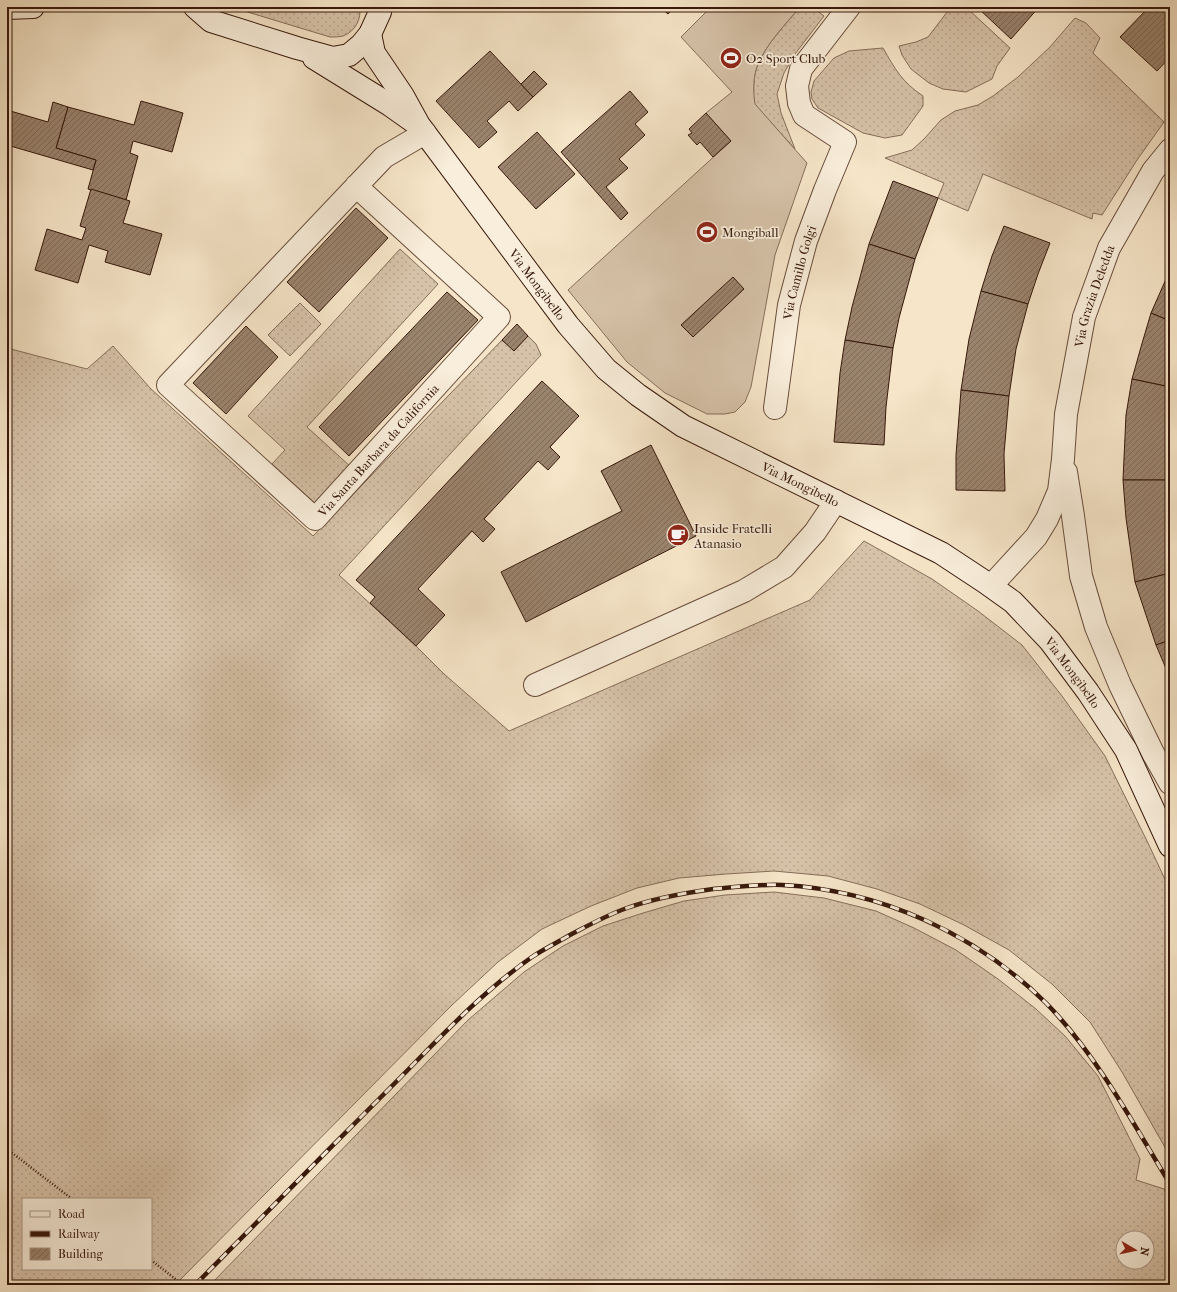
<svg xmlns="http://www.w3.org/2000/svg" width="1177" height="1292" viewBox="0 0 1177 1292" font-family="'IM FELL French Canon',serif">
<defs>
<pattern id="grass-dots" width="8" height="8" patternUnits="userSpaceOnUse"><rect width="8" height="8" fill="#d6c2a8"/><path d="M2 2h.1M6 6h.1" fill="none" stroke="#b8a68f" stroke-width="1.8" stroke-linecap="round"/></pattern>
<pattern id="building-hatch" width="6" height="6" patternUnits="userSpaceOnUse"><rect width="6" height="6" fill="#9a836d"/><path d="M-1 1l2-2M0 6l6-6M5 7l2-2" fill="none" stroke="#7e6a58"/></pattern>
</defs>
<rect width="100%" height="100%" fill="#f6e5c8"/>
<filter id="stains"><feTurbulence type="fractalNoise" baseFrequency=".005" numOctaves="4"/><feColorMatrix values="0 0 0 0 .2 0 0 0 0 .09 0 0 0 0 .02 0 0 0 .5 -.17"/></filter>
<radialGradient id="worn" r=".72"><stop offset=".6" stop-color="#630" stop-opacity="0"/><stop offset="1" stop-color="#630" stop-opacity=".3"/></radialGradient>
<g fill="url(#grass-dots)" stroke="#866d5a" fill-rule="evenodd">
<path d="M231 7H360C361 19 356 31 343 36 339 37 334 37 330 37Z"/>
<path d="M800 7H812L824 16 795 54 784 73 777 94 781 113 795 149 754 104C753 91 753 76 758 64 767 43 785 25 800 7Z"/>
<path d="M951 7H971L969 10 1010 48 997 66 992 79 966 92 943 89 929 83 911 69 902 55 899 46 916 42 928 37Z"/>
<path d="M1075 18 1086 23 1100 38 1093 53 1164 122 1137 160 1102 215 1093 213 1092 219 983 174 968 211 938 198 944 183 885 158 912 150 924 139 941 120 955 111 978 105 993 96 1018 77 1050 47Z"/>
<path d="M883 48C895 69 902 82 923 96V106L902 135 885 138 863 133 818 108 812 99 811 92 814 81 834 58 849 51Z"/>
<path d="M400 249 438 284 307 427 352 468 317 505 272 464 285 450 248 416Z"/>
<path d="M300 303 321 324 290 356 268 335Z"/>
<path d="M528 336 536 344 541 355 339 575 416 646 443 673 509 731 810 600 864 541 932 579 978 611 1022 645 1062 696 1105 756 1148 843 1170 890V1156L1122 1072 1090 1022 1052 984 1009 950 964 925 920 904 877 889 828 876 774 871 726 874 679 878 637 888 591 906 542 929 498 962 452 1005 175 1285H7V348L87 369 113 346 151 389 313 536 502 340 514 350ZM23 1199H151V1269H23Z"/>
<path d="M774 892 824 898 876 911 914 928 956 950 998 979 1036 1009 1065 1036 1098 1076 1140 1159 1136 1180 1164 1189 1170 1200V1285H210L468 1020 524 972 563 946 603 926 643 913 684 901 725 895ZM1123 1238H1147V1262H1123Z"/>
</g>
<path fill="#d6c2a8" stroke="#866d5a" d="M711 7H800C785 25 767 43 758 64 753 76 753 91 755 104L807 163 775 255 751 387 745 402 735 412 725 414H707L665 393 627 362 568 290 731 141 706 113 732 92 681 37Z"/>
<g fill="url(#building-hatch)" stroke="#37180b">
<path d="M660 7H675L668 14Z"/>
<path d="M981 7H1039L1011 39 979 9Z"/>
<path d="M1149 7H1170V57L1157 71 1120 37Z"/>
<path d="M490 51 533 97 518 111 509 101 487 121 497 132 479 148 436 101Z"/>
<path d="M534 71 547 84 533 97 521 84Z"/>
<path d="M630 91 648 112 635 124 645 135 619 159 628 168 606 187 628 213 621 220 561 152Z"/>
<path d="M141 101 183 113 172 152 133 141 130 153 138 156 126 200 88 189 96 160 56 148 68 107 134 125Z"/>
<path d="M53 102 68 107 56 148 96 160 93 170 7 145V110L48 122Z"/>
<path d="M706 113 731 141 713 157 700 142 697 145 688 135 692 133 689 129Z"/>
<path d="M537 132 575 174 536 209 498 167Z"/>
<path d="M893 181 938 198 915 259 869 244Z"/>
<path d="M91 189 130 201 123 223 162 234 150 275 105 262 108 251 89 245 78 283 35 270 47 229 82 240 86 228 80 226Z"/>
<path d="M356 208 388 238 319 312 287 282Z"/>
<path d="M1004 226 1050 243 1038 274 1028 304 981 291 992 256Z"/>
<path d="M869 244 915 259 899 318 893 348 845 340 852 307Z"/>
<path d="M1170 270V321L1151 313Z"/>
<path d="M733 277 744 289 693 337 681 325Z"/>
<path d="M981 291 1028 304 1016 349 1009 396 961 390 969 339Z"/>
<path d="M447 292 478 320 349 456 319 427Z"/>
<path d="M1151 313 1170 321V387L1132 379 1141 347Z"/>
<path d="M517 324 528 336 514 351 502 340Z"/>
<path d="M246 326 278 357 226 414 193 383Z"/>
<path d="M845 340 893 348 886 407 884 445 834 442 840 373Z"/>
<path d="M1132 379 1170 387V480H1123L1126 415Z"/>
<path d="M542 381 579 416 550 447 560 457 548 470 538 461 484 519 495 529 483 542 472 531 418 589 445 615 416 646 370 603 375 597 356 580Z"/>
<path d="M961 390 1009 396 1004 454 1005 491 956 490V455Z"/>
<path d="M651 445 696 536 526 622 501 572 622 511 601 471Z"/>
<path d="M1123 480H1170V573L1135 582 1126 518Z"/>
<path d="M1170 573V640L1156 645 1135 582Z"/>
<path d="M1170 640V678L1156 645Z"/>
</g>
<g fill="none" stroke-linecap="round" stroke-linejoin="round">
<g stroke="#674b3a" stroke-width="24">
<g id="street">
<path d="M356 186 499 317 315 519 168 385 384 157 425 133"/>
<path id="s1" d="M775 408 789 305 806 241 825 190 845 142 804 115 799 103 797 86 801 69 849 7"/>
<path d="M1066 472 1073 516 1081 576 1096 627 1120 685 1153 753 1170 783"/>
<path id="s2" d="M991 586 1036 537 1047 519 1059 491 1063 459 1066 414 1084 317 1109 248 1153 171 1170 150"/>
<path d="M535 685 744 591 784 567 815 532 836 501"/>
</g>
</g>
<g stroke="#37180b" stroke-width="24">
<g id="secondary">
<path d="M195 7 211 21 297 48 333 58 349 55 361 45 370 34 380 12V7"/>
<path d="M7 8 33 7"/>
<path id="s3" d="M370 34 374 53 403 96 419 125 568 325 606 369 638 395 683 426 941 553 985 582 1013 602 1050 641 1088 692 1126 750 1170 846"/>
<path d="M314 58 390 105 414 122"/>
</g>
</g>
<g stroke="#37180b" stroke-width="2.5" stroke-dasharray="1 2" stroke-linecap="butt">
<path d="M7 1149 72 1199"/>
<path d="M151 1260 183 1285"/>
</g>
<use href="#street" stroke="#f9eedb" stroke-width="22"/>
<use href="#secondary" stroke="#f9eedb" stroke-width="22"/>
<g stroke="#37180b" stroke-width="4.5">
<path id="rail" d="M195 1285C259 1220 324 1154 389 1089 435 1043 479 994 532 957 544 949 558 942 570 935 589 925 607 915 627 908 655 898 684 893 713 889 736 887 759 884 782 885 880 890 976 934 1046 1003 1096 1054 1133 1123 1170 1184"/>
</g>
<use href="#rail" stroke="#f9eedb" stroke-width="3" stroke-dasharray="9" stroke-linecap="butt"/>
</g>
<defs>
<g id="stadium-disc" transform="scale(1.15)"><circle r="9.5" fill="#8f2418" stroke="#f9eedb"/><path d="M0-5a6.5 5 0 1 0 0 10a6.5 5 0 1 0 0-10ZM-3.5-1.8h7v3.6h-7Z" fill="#fff"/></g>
<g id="cafe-disc" transform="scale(1.15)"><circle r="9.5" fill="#8f2418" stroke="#f9eedb"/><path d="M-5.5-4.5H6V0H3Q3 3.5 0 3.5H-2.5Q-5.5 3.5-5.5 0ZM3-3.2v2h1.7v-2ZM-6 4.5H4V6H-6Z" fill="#fff"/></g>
</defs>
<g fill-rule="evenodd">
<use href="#stadium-disc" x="731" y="58"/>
<use href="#stadium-disc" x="707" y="232"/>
<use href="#cafe-disc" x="678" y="535"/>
</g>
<g text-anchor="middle" stroke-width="3.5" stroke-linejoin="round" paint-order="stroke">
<g font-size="13" fill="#37180b" stroke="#f9eedb" text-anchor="start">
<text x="746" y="63">O2 Sport Club</text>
<text x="722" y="237">Mongiball</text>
<text x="694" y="533">Inside Fratelli<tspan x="694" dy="15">Atanasio</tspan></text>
</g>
<g font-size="13" fill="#37180b" stroke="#f9eedb">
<text dy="5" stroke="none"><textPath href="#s1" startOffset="138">Via Camillo Golgi</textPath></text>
<text dy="5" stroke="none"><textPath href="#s3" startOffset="303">Via Mongibello</textPath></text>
<text dy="5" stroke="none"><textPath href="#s2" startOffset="317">Via Grazia Deledda</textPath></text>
<text transform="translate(378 450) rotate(-48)" y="5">Via Santa Barbara da California</text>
<text dy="5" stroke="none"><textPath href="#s3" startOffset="639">Via Mongibello</textPath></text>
<text dy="5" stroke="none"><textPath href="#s3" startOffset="975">Via Mongibello</textPath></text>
</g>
</g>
<rect width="1177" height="1292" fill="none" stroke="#f6e5c8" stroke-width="24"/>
<rect x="8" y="8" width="1161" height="1276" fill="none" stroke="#37180b" stroke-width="2"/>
<rect x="12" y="12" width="1153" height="1268" fill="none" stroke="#37180b"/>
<rect x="22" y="1198" width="130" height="72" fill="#f9eedb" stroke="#ab9888"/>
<rect x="30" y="1211" width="20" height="6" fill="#f9eedb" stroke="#ab9888"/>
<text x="58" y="1218" font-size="12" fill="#37180b">Road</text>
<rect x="30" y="1231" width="20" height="6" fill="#37180b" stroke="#ab9888"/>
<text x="58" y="1238" font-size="12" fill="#37180b">Railway</text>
<rect x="30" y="1248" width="20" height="12" fill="url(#building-hatch)" stroke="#ab9888"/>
<text x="58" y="1258" font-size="12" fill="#37180b">Building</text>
<g transform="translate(1135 1250) rotate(99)"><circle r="19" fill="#f9eedb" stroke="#ab9888"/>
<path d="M0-3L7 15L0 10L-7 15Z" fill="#8f2418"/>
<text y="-6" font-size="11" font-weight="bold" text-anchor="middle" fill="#37180b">N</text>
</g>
<rect width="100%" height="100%" filter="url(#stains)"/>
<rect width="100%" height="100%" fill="url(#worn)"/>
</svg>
